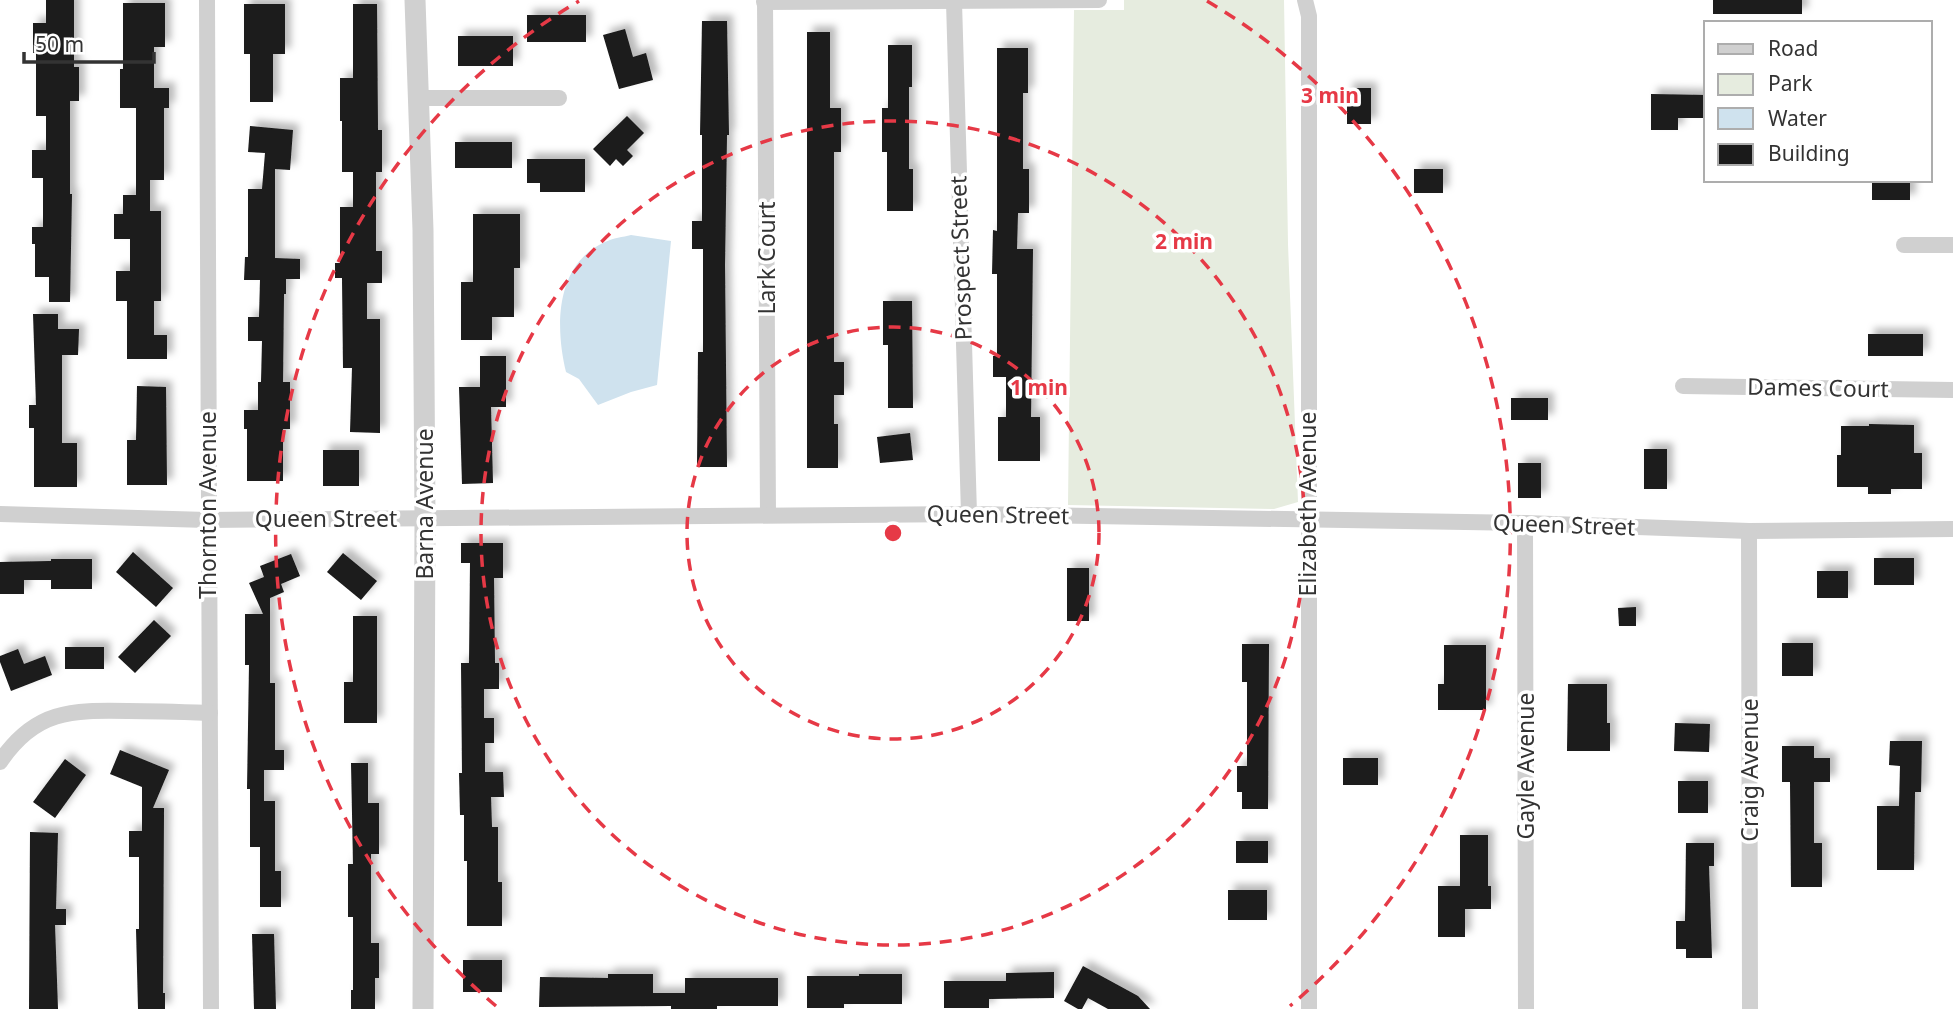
<svg xmlns="http://www.w3.org/2000/svg" width="1953" height="1009" viewBox="0 0 1953 1009" font-family="'Noto Sans',sans-serif">
<defs>
<filter id="shadow"><feDropShadow dx="6" dy="-6" stdDeviation="3.5" flood-color="#0004"/></filter>
</defs>
<rect width="100%" height="100%" fill="#fff"/>
<path fill="#e6ecdf" d="M1124 0H1284L1288 244 1298 502 1274 509 1068 505 1074 10H1124Z"/>
<path fill="#cfe2ee" d="M631 235 671 241 657 385 631 392 598 405 579 379 566 372C555 327 555 264 605 242 613 238 623 237 631 235Z"/>
<g fill="#1a1a1a" filter="url(#shadow)">
<path d="M46 0H74V67H79V101H70V194H72L70 302H49V277H35V244H32V227H43V178H32V150H46V116H36V53H33V23H46Z"/>
<rect x="1713" y="0" width="89" height="14"/>
<path d="M123 3H165V47H154V88H169V108H164V180H150V211H161V301H154V335H167V359H127V301H116V271H130V239H114V214H123V195H136V108H120V69H123Z"/>
<path d="M244 4H285V54H273V102H250V54H244Z"/>
<path d="M353 4H377L378 130H382V172H376V251H382V283H367V319H380V433L350 432 352 368H343L342 278H335V263H340V207H353V172H342V121H340V78H353Z"/>
<rect x="527" y="15" width="59" height="27"/>
<path d="M702 21H727L729 135H727L725 265 727 467H697L698 352H703V249H692V221H702V135H700Z"/>
<path d="M625 29 633 57 646 53 653 80 619 89 603 35Z"/>
<path d="M807 32H830V108H841V152H834V362H844V395H834V424H838V468H807Z"/>
<rect x="458" y="36" width="55" height="30"/>
<path d="M888 45H912V87H909V169H913V211H887V152H882V108H888Z"/>
<path d="M997 48H1028V93H1023V169H1029V213H1018L1017 249H1033L1031 417H1040V461H998V417H1006V377H993V356H997V274H992L993 230 997 231Z"/>
<rect x="1347" y="88" width="24" height="36"/>
<path d="M1651 94 1706 95V118H1678V130H1651Z"/>
<path d="M627 116 644 133 627 150 633 156 623 166 616 159 610 166 593 149Z"/>
<path d="M250 126 293 130 290 170 275 169V258L300 259V279H286V294H284L283 382H290V429H283V481H247V429H244V410H258V382H261L262 341H248V317H259L260 280H244L245 257H248V189H262L265 153 248 152Z"/>
<rect x="455" y="142" width="57" height="26"/>
<path d="M527 159H585V192H540V183H527Z"/>
<rect x="1414" y="169" width="29" height="24"/>
<rect x="1872" y="180" width="38" height="20"/>
<path d="M473 214H520V268H514V317H492V340H461V282H473Z"/>
<path d="M883 301H912L913 408H888V345H883Z"/>
<path d="M33 314H58V329H79L78 355H62V443H77V487H34V428H29V405H36Z"/>
<rect x="1868" y="334" width="55" height="22"/>
<path d="M480 356H506V407H491L493 483 462 484 459 387H480Z"/>
<path d="M137 386 166 387 167 485H127V440H136Z"/>
<rect x="1511" y="398" width="37" height="22"/>
<path d="M1869 424 1914 425V453H1922V489H1891V494H1868V487H1837V455H1841V426H1869Z"/>
<path d="M910 433 913 460 880 463 877 437Z"/>
<rect x="1644" y="449" width="23" height="40"/>
<rect x="323" y="450" width="36" height="36"/>
<rect x="1518" y="463" width="23" height="35"/>
<path d="M461 543H503V578H494L495 663H499V689H484V718H494V743H485V772H503L504 797H491L492 827H498V882H502V926H467V861H464V815H460L459 773H462L461 663H469L470 563H461Z"/>
<path d="M133 552 173 588 156 607 116 572Z"/>
<path d="M343 553 377 581 361 600 327 572Z"/>
<path d="M291 554 300 576 281 584 284 592 270 598V683H275V750H284V770H264V801H275V871H281V907H260V847H250V789H247L249 665H245V614H263L249 583 264 577 260 566Z"/>
<rect x="1874" y="558" width="40" height="27"/>
<path d="M51 559H92V589H51V580H24V594H0V562L51 561Z"/>
<rect x="1067" y="568" width="22" height="53"/>
<rect x="1817" y="571" width="31" height="27"/>
<path d="M1636 607V626H1619L1618 608Z"/>
<path d="M353 616H377V723H344V682H353Z"/>
<path d="M154 620 171 636 135 673 118 657Z"/>
<rect x="1782" y="643" width="31" height="33"/>
<path d="M1242 644H1269L1268 809H1242V792H1237V766H1247V682H1242Z"/>
<path d="M1444 645H1486V710H1438V684H1444Z"/>
<rect x="65" y="647" width="39" height="22"/>
<path d="M18 649 24 664 45 656 52 675 11 691 0 662V656Z"/>
<path d="M1568 684H1607V723H1610V751H1567Z"/>
<path d="M1675 723 1710 724 1709 752 1674 751Z"/>
<path d="M1890 741H1922L1921 792H1915L1914 870H1877V806H1899L1900 766 1889 765Z"/>
<path d="M1782 746H1814V758H1830V782H1814V843H1822V887H1791L1790 782H1782Z"/>
<path d="M120 750 169 770 153 808H164L163 993H165V1009H138L136 929H139V857H129V831H142V787L110 774Z"/>
<rect x="1343" y="758" width="35" height="27"/>
<path d="M65 759 86 775 55 818 33 802Z"/>
<path d="M351 763H368V803H379V854H371V943H379V978H375V1009H351V990H353V917H348V864H353Z"/>
<rect x="1678" y="781" width="30" height="32"/>
<path d="M30 832 58 833 56 909H66V925H55L58 1009H29Z"/>
<path d="M1460 835H1488V886H1491V909H1465V937H1438V886H1460Z"/>
<rect x="1236" y="841" width="32" height="22"/>
<path d="M1686 843H1714V866H1709L1712 958H1686V949H1676V921H1685Z"/>
<rect x="1228" y="890" width="39" height="30"/>
<path d="M252 934H274L276 1009H254Z"/>
<rect x="463" y="960" width="39" height="32"/>
<path d="M1083 966 1138 996 1150 1009H1108L1088 998 1082 1009H1078L1064 1001Z"/>
<path d="M1054 972V998L989 999V1008H944V981H1006V973Z"/>
<path d="M608 974H653V993H685V978H778V1006H717V1009H671V1006L539 1007 540 977 608 978Z"/>
<path d="M859 974H902V1004H844V1008H807V976H859Z"/>
</g>
<g fill="none" stroke-linecap="round" stroke-linejoin="round">
<g stroke="#d0d0d0" stroke-width="16">
<path d="M207 0 211 1009"/>
<path d="M765 0 768 515"/>
<path d="M1305 0 1309 16V1009"/>
<path d="M764 2 1099 0"/>
<path d="M954 2 969 514"/>
<path d="M418 98H559"/>
<path d="M1904 245H1953"/>
<path d="M1683 386 1953 390"/>
<path d="M0 514 207 520 969 514 1525 523 1749 531 1953 529"/>
<path d="M1525 523 1526 1009"/>
<path d="M1749 531 1750 1009"/>
<path d="M0 762C35 710 71 710 128 711 156 711 183 712 210 713"/>
</g>
<path stroke="#d0d0d0" stroke-width="21" d="M415 0 423 230 425 519 423 1009"/>
</g>
<g fill="none" stroke="#e63946" stroke-width="3.5" stroke-dasharray="12 9">
<circle cx="893" cy="533" r="206"/>
<circle cx="893" cy="533" r="412"/>
<path d="M496 1006A618 618 0 0 1 579 1M1207 1A618 618 0 0 1 1290 1006"/>
</g>
<g text-anchor="middle" stroke-width="7" stroke-linejoin="round" paint-order="stroke">
<g font-size="23" fill="#333" stroke="#fff">
<text transform="translate(767 258) rotate(-90)" y="8">Lark Court</text>
<text transform="translate(961 258) rotate(-92)" y="8">Prospect Street</text>
<text transform="translate(1818 388) rotate(1)" y="8">Dames Court</text>
<text transform="translate(425 504) rotate(-90)" y="8">Barna Avenue</text>
<text transform="translate(1308 504) rotate(-90)" y="8">Elizabeth Avenue</text>
<text transform="translate(208 505) rotate(-90)" y="8">Thornton Avenue</text>
<text transform="translate(998 515) rotate(1)" y="8">Queen Street</text>
<text x="326" y="527">Queen Street</text>
<text transform="translate(1564 525) rotate(2)" y="8">Queen Street</text>
<text transform="translate(1526 766) rotate(-90)" y="8">Gayle Avenue</text>
<text transform="translate(1750 770) rotate(-90)" y="8">Craig Avenue</text>
</g>
</g>
<circle cx="893" cy="533" r="10" fill="#e63946" stroke="#fff" stroke-width="3.5"/>
<g font-size="21" text-anchor="middle" font-weight="bold" fill="#e63946" stroke="#fff" stroke-width="7" stroke-linejoin="round" paint-order="stroke">
<text x="1330" y="103">3 min</text>
<text x="1184" y="249">2 min</text>
<text x="1039" y="395">1 min</text>
</g>
<rect x="1704" y="21" width="228" height="161" fill="#ffffff" stroke="#adadad" stroke-width="2"/>
<rect x="1718" y="44" width="35" height="10" fill="#d0d0d0" stroke="#adadad" stroke-width="2"/>
<text x="1768" y="56" font-size="21" fill="#333333">Road</text>
<rect x="1718" y="74" width="35" height="21" fill="#e6ecdf" stroke="#adadad" stroke-width="2"/>
<text x="1768" y="91" font-size="21" fill="#333333">Park</text>
<rect x="1718" y="108" width="35" height="21" fill="#cfe2ee" stroke="#adadad" stroke-width="2"/>
<text x="1768" y="126" font-size="21" fill="#333333">Water</text>
<rect x="1718" y="144" width="35" height="21" fill="#1a1a1a" stroke="#adadad" stroke-width="2"/>
<text x="1768" y="161" font-size="21" fill="#333333">Building</text>
<path d="M24 52v10h130v-10" fill="none" stroke="#333333" stroke-width="3.5"/>
<text x="35" y="52" font-size="21" fill="#333333" stroke="#ffffff" stroke-width="5" paint-order="stroke">50 m</text>
</svg>
